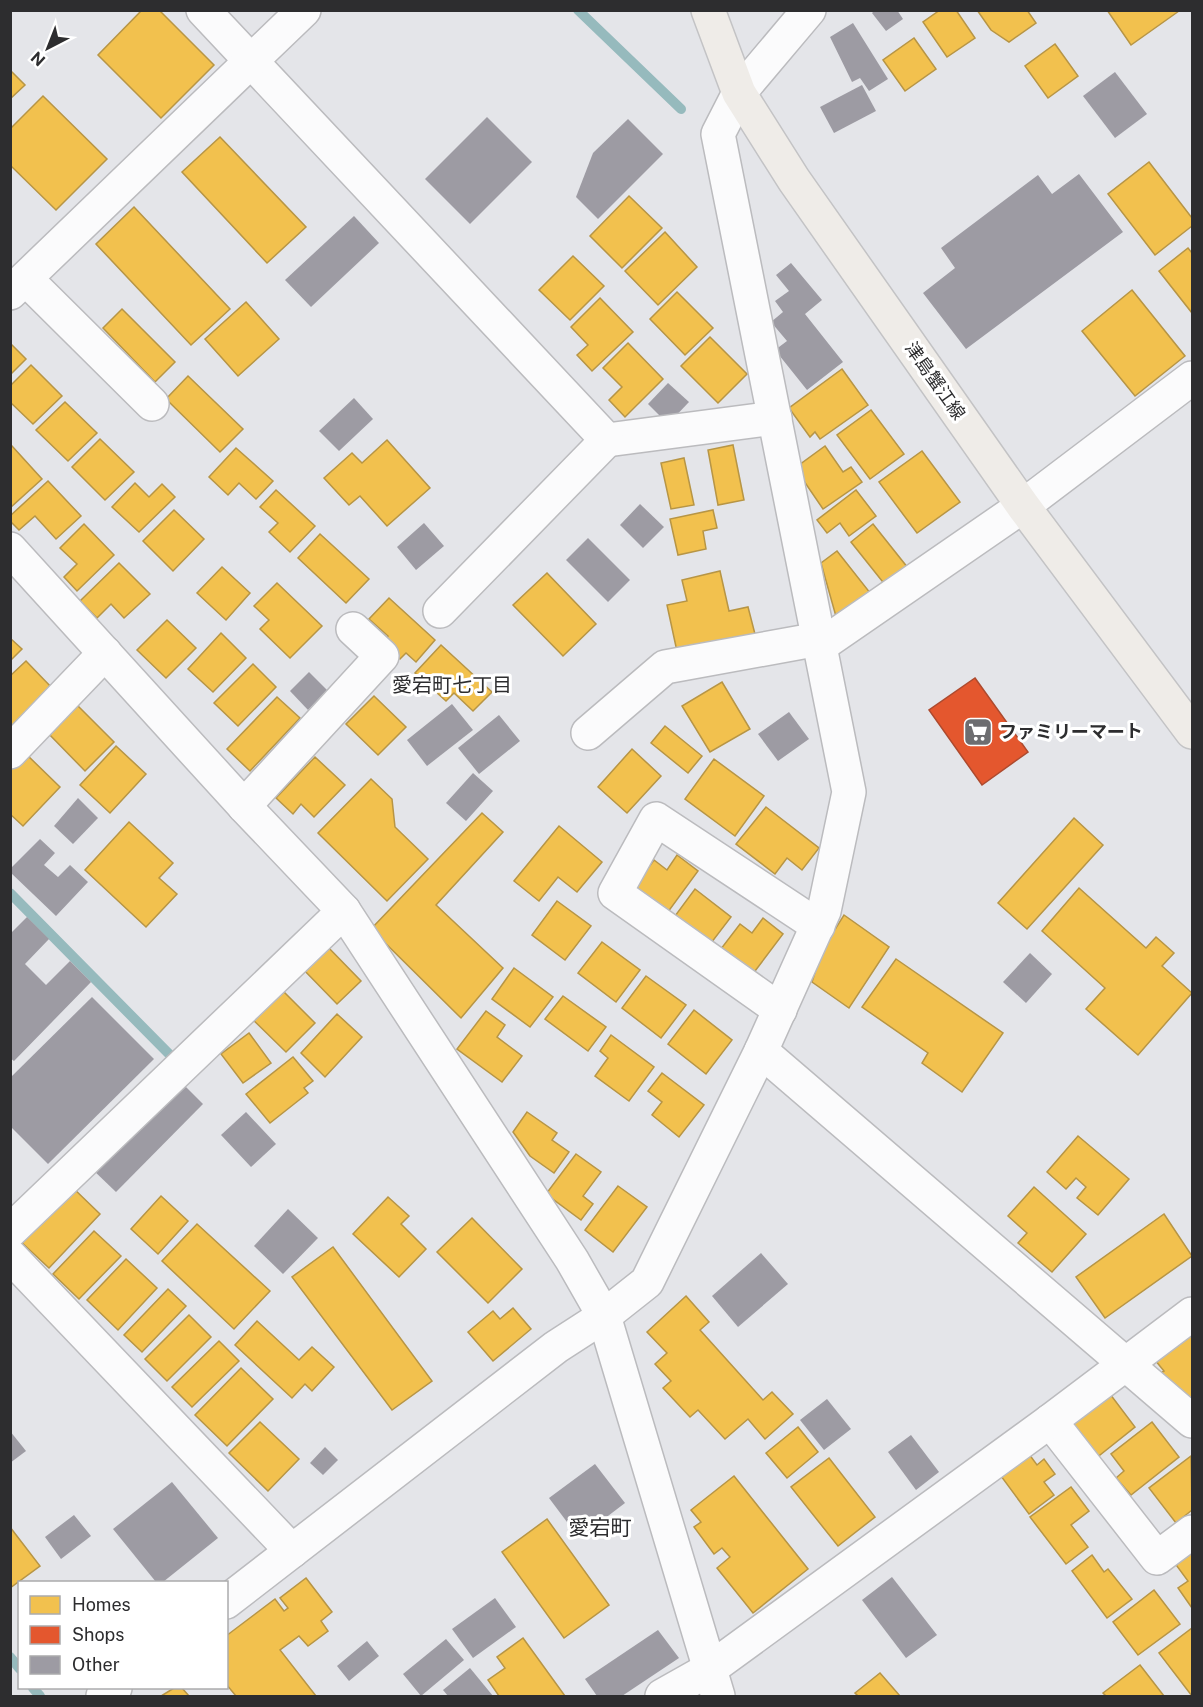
<svg xmlns="http://www.w3.org/2000/svg" width="1203" height="1707" viewBox="0 0 1203 1707" font-family="'Public Sans','Noto Sans JP',sans-serif">
<rect width="100%" height="100%" fill="#e4e5e9"/>
<g fill="#f2c14e" stroke="#b79545" stroke-width="1.5">
<path d="M142 10H159L214 65 161 118 98 55Z"/>
<path d="M940 10H956L975 38 947 57 923 22Z"/>
<path d="M977 10H1027L1036 23 1009 42 991 30Z"/>
<path d="M1107 10H1178L1179 11 1131 45Z"/>
<path d="M914 38 936 69 905 91 883 60Z"/>
<path d="M1055 44 1078 76 1048 98 1025 66Z"/>
<path d="M10 70 25 85 10 99Z"/>
<path d="M43 96 107 159 56 210 10 165V129Z"/>
<path d="M220 137 306 227 267 263 182 172Z"/>
<path d="M1149 162 1192 218V226L1155 255 1108 194Z"/>
<path d="M629 196 662 228 622 268 590 236Z"/>
<path d="M134 207 230 309 191 345 96 244Z"/>
<path d="M665 232 697 267 658 305 625 271Z"/>
<path d="M1188 248 1192 253V313L1159 271Z"/>
<path d="M573 256 604 286 570 320 539 290Z"/>
<path d="M1132 290 1185 356 1135 396 1082 331Z"/>
<path d="M677 292 713 328 685 355 650 319Z"/>
<path d="M600 298 633 332 592 371 577 355 588 345 571 327Z"/>
<path d="M246 302 279 339 238 376 205 339Z"/>
<path d="M122 309 175 362 155 382 103 328Z"/>
<path d="M710 337 747 374 718 403 681 366Z"/>
<path d="M10 343 26 359 10 375Z"/>
<path d="M628 343 663 379 625 417 609 400 622 387 603 368Z"/>
<path d="M31 365 62 396 33 424 10 402V386Z"/>
<path d="M842 369 868 405 820 439 815 432 810 437 789 408Z"/>
<path d="M188 376 243 429 220 452 166 399Z"/>
<path d="M65 402 97 433 68 461 36 430Z"/>
<path d="M871 410 904 454 870 479 837 435Z"/>
<path d="M100 439 134 472 105 500 72 467Z"/>
<path d="M387 440 430 488 387 526 360 496 349 505 324 478 352 453 362 463Z"/>
<path d="M733 445 744 500 718 505 708 450Z"/>
<path d="M12 446 42 479 11 507 10 448Z"/>
<path d="M825 446 843 472 851 467 862 482 823 509 795 468Z"/>
<path d="M236 448 273 481 256 499 239 483 228 495 209 477Z"/>
<path d="M922 451 960 502 917 533 879 482Z"/>
<path d="M684 458 694 505 671 509 661 463Z"/>
<path d="M48 481 81 516 56 539 35 516 19 530 10 521V516Z"/>
<path d="M135 483 149 497 162 484 175 497 139 532 112 507Z"/>
<path d="M276 490 315 526 290 552 269 532 278 523 260 507Z"/>
<path d="M856 490 876 516 849 536 840 523 827 533 817 520Z"/>
<path d="M174 510 204 539 173 571 143 541Z"/>
<path d="M713 510 717 528 703 531 706 549 678 555 670 519Z"/>
<path d="M84 524 114 555 77 591 64 577 77 564 60 548Z"/>
<path d="M873 524 908 568 886 586 851 542Z"/>
<path d="M320 534 369 579 346 603 298 558Z"/>
<path d="M837 551 871 594 837 620 821 563Z"/>
<path d="M119 563 150 594 124 618 111 604 97 618 80 601Z"/>
<path d="M222 567 250 593 226 620 197 593Z"/>
<path d="M720 571 729 611 748 607 756 638 678 656 667 605 687 601 682 580Z"/>
<path d="M547 573 596 624 563 656 513 605Z"/>
<path d="M277 583 322 626 290 658 260 629 269 620 254 606Z"/>
<path d="M389 598 435 640 416 662 406 653 400 659 382 643 388 636 369 619Z"/>
<path d="M167 620 196 648 166 678 137 650Z"/>
<path d="M221 633 246 658 213 692 188 669Z"/>
<path d="M10 638 22 649 10 661Z"/>
<path d="M441 645 492 692 473 711 454 693 446 701 415 673Z"/>
<path d="M26 661 53 689 10 729V676Z"/>
<path d="M253 664 276 687 238 726 214 703Z"/>
<path d="M722 682 750 729 710 752 682 706Z"/>
<path d="M374 696 406 727 378 755 346 724Z"/>
<path d="M277 697 300 718 250 771 227 749Z"/>
<path d="M75 703 114 742 85 771 46 731Z"/>
<path d="M665 726 702 756 688 773 651 743Z"/>
<path d="M116 746 146 774 110 813 80 785Z"/>
<path d="M632 749 661 776 627 813 598 787Z"/>
<path d="M25 753 60 787 23 826 10 814V767Z"/>
<path d="M315 757 345 785 314 817 301 804 293 814 276 798Z"/>
<path d="M714 759 764 796 735 836 685 799Z"/>
<path d="M371 779 392 799 395 827 428 859 387 901 318 833Z"/>
<path d="M766 807 819 848 802 870 787 858 775 874 736 844Z"/>
<path d="M482 813 503 832 436 905 503 968 461 1018 371 929Z"/>
<path d="M1074 818 1103 845 1027 929 998 903Z"/>
<path d="M129 822 173 863 159 878 177 894 146 927 85 870Z"/>
<path d="M559 826 602 862 577 892 558 877 539 901 514 881Z"/>
<path d="M677 855 698 871 665 916 631 891 654 860 667 870Z"/>
<path d="M1079 888 1146 948 1156 937 1174 953 1162 966 1192 993 1138 1055 1086 1009 1105 988 1042 931Z"/>
<path d="M695 889 731 917 708 947 672 920Z"/>
<path d="M557 901 591 926 565 960 532 935Z"/>
<path d="M844 915 889 947 849 1008 812 982 822 950Z"/>
<path d="M763 918 783 934 749 979 717 954 740 924 752 933Z"/>
<path d="M602 942 640 970 616 1002 578 973Z"/>
<path d="M325 944 361 981 337 1004 301 967Z"/>
<path d="M896 959 1003 1033 962 1092 922 1063 928 1053 862 1007Z"/>
<path d="M514 968 553 997 530 1027 492 999Z"/>
<path d="M646 976 686 1005 661 1038 622 1008Z"/>
<path d="M275 983 315 1023 286 1052 245 1012Z"/>
<path d="M563 996 606 1027 588 1051 545 1019Z"/>
<path d="M694 1010 732 1040 706 1074 668 1044Z"/>
<path d="M486 1011 505 1025 497 1037 522 1056 502 1082 457 1049Z"/>
<path d="M337 1014 362 1037 325 1077 301 1053Z"/>
<path d="M249 1033 271 1063 243 1083 221 1054Z"/>
<path d="M611 1035 654 1067 629 1101 595 1076 608 1058 600 1051Z"/>
<path d="M293 1057 313 1081 304 1088 308 1093 270 1123 246 1094Z"/>
<path d="M662 1073 704 1105 679 1137 652 1115 662 1102 648 1091Z"/>
<path d="M527 1112 557 1133 552 1140 569 1152 554 1173 530 1156 513 1132Z"/>
<path d="M1078 1136 1129 1179 1098 1215 1077 1198 1086 1187 1076 1178 1066 1189 1047 1172Z"/>
<path d="M576 1154 601 1172 583 1196 593 1204 581 1220 546 1194Z"/>
<path d="M71 1186 100 1214 49 1268 19 1240Z"/>
<path d="M618 1186 647 1207 613 1252 585 1230Z"/>
<path d="M1034 1187 1086 1234 1052 1272 1018 1243 1027 1233 1008 1216Z"/>
<path d="M161 1196 188 1221 158 1254 131 1229Z"/>
<path d="M388 1197 409 1216 401 1224 426 1249 399 1277 353 1234Z"/>
<path d="M1164 1214 1192 1256 1105 1318 1076 1277Z"/>
<path d="M472 1218 522 1269 488 1303 437 1252Z"/>
<path d="M197 1224 270 1291 234 1329 162 1261Z"/>
<path d="M94 1231 121 1256 79 1299 53 1274Z"/>
<path d="M333 1247 432 1381 392 1410 292 1277Z"/>
<path d="M126 1259 157 1288 118 1330 87 1300Z"/>
<path d="M168 1289 186 1306 142 1352 124 1335Z"/>
<path d="M686 1296 709 1322 700 1330 763 1400 772 1392 793 1414 765 1439 748 1419 725 1439 698 1410 690 1417 663 1388 671 1381 655 1364 667 1353 647 1332Z"/>
<path d="M513 1308 531 1329 493 1361 468 1332 493 1311 500 1319Z"/>
<path d="M189 1315 211 1337 167 1381 145 1359Z"/>
<path d="M257 1321 299 1360 312 1347 334 1367 312 1391 305 1384 292 1398 235 1345Z"/>
<path d="M1192 1331V1408L1156 1376 1164 1371 1155 1360Z"/>
<path d="M219 1341 239 1361 192 1407 172 1387Z"/>
<path d="M241 1368 273 1399 227 1446 195 1415Z"/>
<path d="M1110 1394 1135 1427 1095 1459 1069 1426Z"/>
<path d="M260 1422 299 1459 268 1491 229 1453Z"/>
<path d="M1152 1422 1179 1457 1131 1495 1116 1478 1124 1471 1111 1454Z"/>
<path d="M798 1427 818 1452 787 1478 766 1453Z"/>
<path d="M1026 1450 1037 1465 1044 1459 1055 1474 1044 1482 1054 1495 1029 1514 998 1472Z"/>
<path d="M1191 1456 1192 1510 1176 1523 1149 1488Z"/>
<path d="M829 1458 875 1517 838 1546 791 1487Z"/>
<path d="M734 1476 808 1569 753 1613 717 1568 730 1557 722 1548 714 1554 694 1527 701 1522 691 1510Z"/>
<path d="M1071 1487 1089 1511 1071 1525 1088 1547 1066 1564 1030 1517Z"/>
<path d="M547 1519 609 1605 564 1638 502 1552Z"/>
<path d="M10 1527 40 1566 10 1588Z"/>
<path d="M1192 1541V1608L1178 1588 1188 1581 1171 1558Z"/>
<path d="M1092 1555 1104 1572 1108 1569 1132 1599 1107 1618 1072 1571Z"/>
<path d="M306 1578 332 1612 321 1621 328 1631 308 1646 299 1636 280 1650 316 1696H236L226 1684V1636L275 1599 284 1611 288 1608 280 1598Z"/>
<path d="M1154 1590 1180 1624 1138 1655 1113 1622Z"/>
<path d="M1192 1628V1696L1159 1653Z"/>
<path d="M523 1638 565 1696H499L488 1680 505 1668 497 1657Z"/>
<path d="M1140 1665 1164 1696H1106L1103 1693Z"/>
<path d="M880 1673 900 1696H858L855 1693Z"/>
<path d="M174 1688H182L189 1696H161Z"/>
</g>
<path fill="#e4572e" stroke="#ad4a2e" stroke-width="1.5" d="M975 678 1028 752 982 785 929 710Z"/>
<g fill="none" stroke-linecap="round" stroke-linejoin="round">
<g stroke="#96babd" stroke-width="10">
<path d="M578 10 681 109"/>
<path d="M10 893 174 1059"/>
<path d="M10 1657 20 1669"/>
<path d="M33 1688 40 1696"/>
</g>
</g>
<g fill="#9d9ba3">
<path d="M875 10H897L903 19 886 31 872 13Z"/>
<path d="M853 23 888 79 869 91 860 78 852 82 830 37Z"/>
<path d="M1115 72 1147 114 1115 138 1083 96Z"/>
<path d="M862 85 876 111 834 133 820 107Z"/>
<path d="M487 117 532 162 470 224 425 179Z"/>
<path d="M628 119 663 154 598 219 576 197 593 153Z"/>
<path d="M1079 174 1123 232 966 349 923 293 955 268 941 248 1038 175 1052 194Z"/>
<path d="M354 216 379 243 311 307 285 280Z"/>
<path d="M791 263 822 300 805 314 843 362 807 390 775 350 787 341 771 322 783 312 775 301 789 291 776 275Z"/>
<path d="M668 383 689 402 668 424 648 404Z"/>
<path d="M354 398 373 419 339 451 319 431Z"/>
<path d="M640 504 664 527 643 548 620 525Z"/>
<path d="M424 523 444 546 416 570 397 547Z"/>
<path d="M588 538 630 580 608 602 566 560Z"/>
<path d="M309 672 327 690 308 710 290 691Z"/>
<path d="M452 704 473 730 427 766 407 740Z"/>
<path d="M789 712 809 739 778 761 758 734Z"/>
<path d="M499 715 520 741 479 774 458 748Z"/>
<path d="M473 773 493 791 466 821 446 803Z"/>
<path d="M78 798 98 818 73 844 54 826Z"/>
<path d="M40 839 55 853 44 865 58 877 70 865 88 882 56 916 10 872V869Z"/>
<path d="M27 917 49 939 25 964 46 985 70 961 91 982 14 1061 10 1058V934Z"/>
<path d="M1030 953 1052 974 1026 1003 1003 982Z"/>
<path d="M92 997 154 1059 48 1164 10 1126V1078Z"/>
<path d="M178 1079 203 1104 116 1192 91 1168Z"/>
<path d="M246 1112 276 1144 251 1167 221 1135Z"/>
<path d="M288 1209 318 1238 283 1274 254 1246Z"/>
<path d="M761 1253 788 1284 738 1327 712 1296Z"/>
<path d="M827 1399 851 1429 824 1450 800 1420Z"/>
<path d="M10 1431 26 1451 10 1463Z"/>
<path d="M911 1435 939 1472 916 1490 888 1452Z"/>
<path d="M325 1447 338 1460 323 1475 310 1463Z"/>
<path d="M595 1464 625 1503 579 1538 549 1498Z"/>
<path d="M172 1482 218 1538 163 1582H156L113 1529Z"/>
<path d="M74 1515 91 1536 61 1559 45 1537Z"/>
<path d="M892 1577 937 1635 906 1658 862 1600Z"/>
<path d="M495 1598 516 1627 473 1658 452 1629Z"/>
<path d="M658 1630 679 1658 622 1696H597L585 1679Z"/>
<path d="M446 1639 464 1660 421 1696 403 1674Z"/>
<path d="M367 1641 379 1656 349 1681 337 1666Z"/>
<path d="M470 1668 493 1696H448L443 1690Z"/>
</g>
<g fill="none" stroke-linecap="round" stroke-linejoin="round">
<g stroke="#bbbbbe" stroke-width="36">
<g id="minor">
<path d="M203 10 607 440 775 418"/>
<path d="M26 279 152 404"/>
<path d="M10 293 304 10"/>
<path d="M10 549 244 806 344 911 572 1260 604 1316 718 1696"/>
<path d="M440 611 607 440"/>
<path d="M820 646 1023 506 1192 378"/>
<path d="M588 733 665 667 819 639"/>
<path d="M10 752 105 653"/>
<path d="M244 806 382 656 353 629"/>
<path d="M780 1010 615 893 656 819 818 926"/>
<path d="M761 1051 1192 1421"/>
<path d="M10 1231 344 911"/>
<path d="M10 1256 292 1551"/>
<path d="M1050 1421 1157 1558 1192 1532"/>
<path d="M226 1602 556 1347 604 1316 647 1282 761 1051 824 911 849 792 718 134 739 93 809 10"/>
<path d="M103 1696 115 1688"/>
<path d="M662 1696 710 1669 1050 1421 1192 1314"/>
</g>
</g>
<g stroke="#c3c3c5" stroke-width="36">
<path id="major" d="M708 10 739 93 794 180 1023 506 1192 732"/>
</g>
<use href="#minor" stroke="#fbfbfc" stroke-width="33"/>
<use href="#major" stroke="#efece8" stroke-width="33"/>
</g>
<defs>
<g id="supermarket-square" transform="scale(1.5)"><rect x="-9" y="-9" width="18" height="18" rx="4" fill="#6d6d70" stroke="#fff"/><path d="M-6-5.5h2.5l.6 2H6L4.5 2H-2.5L-4.4-4H-6ZM-1.5 3.2a1.3 1.3 0 1 0 .1 0ZM3 3.2a1.3 1.3 0 1 0 .1 0Z" fill="#fff"/></g>
</defs>
<g fill-rule="evenodd">
<use href="#supermarket-square" x="978" y="732"/>
</g>
<g text-anchor="middle" stroke-width="6" stroke-linejoin="round" paint-order="stroke">
<g font-size="18" fill="#2d2d2f" stroke="#fff">
<text transform="translate(935 381) rotate(55)" y="6">津島蟹江線</text>
</g>
<g font-size="18" font-weight="bold" fill="#2d2d2f" stroke="#fff" text-anchor="start">
<text x="999" y="738">ファミリーマート</text>
</g>
<g font-size="20" fill="#2d2d2f" stroke="#fff">
<text x="452" y="692">愛宕町七丁目</text>
</g>
<g font-size="21" fill="#2d2d2f" stroke="#fff">
<text x="600" y="1535">愛宕町</text>
</g>
</g>
<rect width="1203" height="1707" fill="none" stroke="#2d2d2f" stroke-width="24"/>
<rect x="18" y="1581" width="210" height="108" fill="#ffffff" stroke="#ababac" stroke-width="1.5"/>
<rect x="30" y="1596" width="30" height="18" fill="#f2c14e" stroke="#ababac" stroke-width="1.5"/>
<text x="72" y="1611" font-size="18" fill="#2d2d2f">Homes</text>
<rect x="30" y="1626" width="30" height="18" fill="#e4572e" stroke="#ababac" stroke-width="1.5"/>
<text x="72" y="1641" font-size="18" fill="#2d2d2f">Shops</text>
<rect x="30" y="1656" width="30" height="18" fill="#9d9ba3" stroke="#ababac" stroke-width="1.5"/>
<text x="72" y="1671" font-size="18" fill="#2d2d2f">Other</text>
<g transform="translate(48 48) rotate(222)" stroke="#ffffff" stroke-width="4.5" paint-order="stroke">
<path d="M0-4.5L10 22L0 15L-10 22Z" fill="#2d2d2f"/>
<text y="-9" font-size="16" font-weight="bold" text-anchor="middle" fill="#2d2d2f">N</text>
</g>
</svg>
